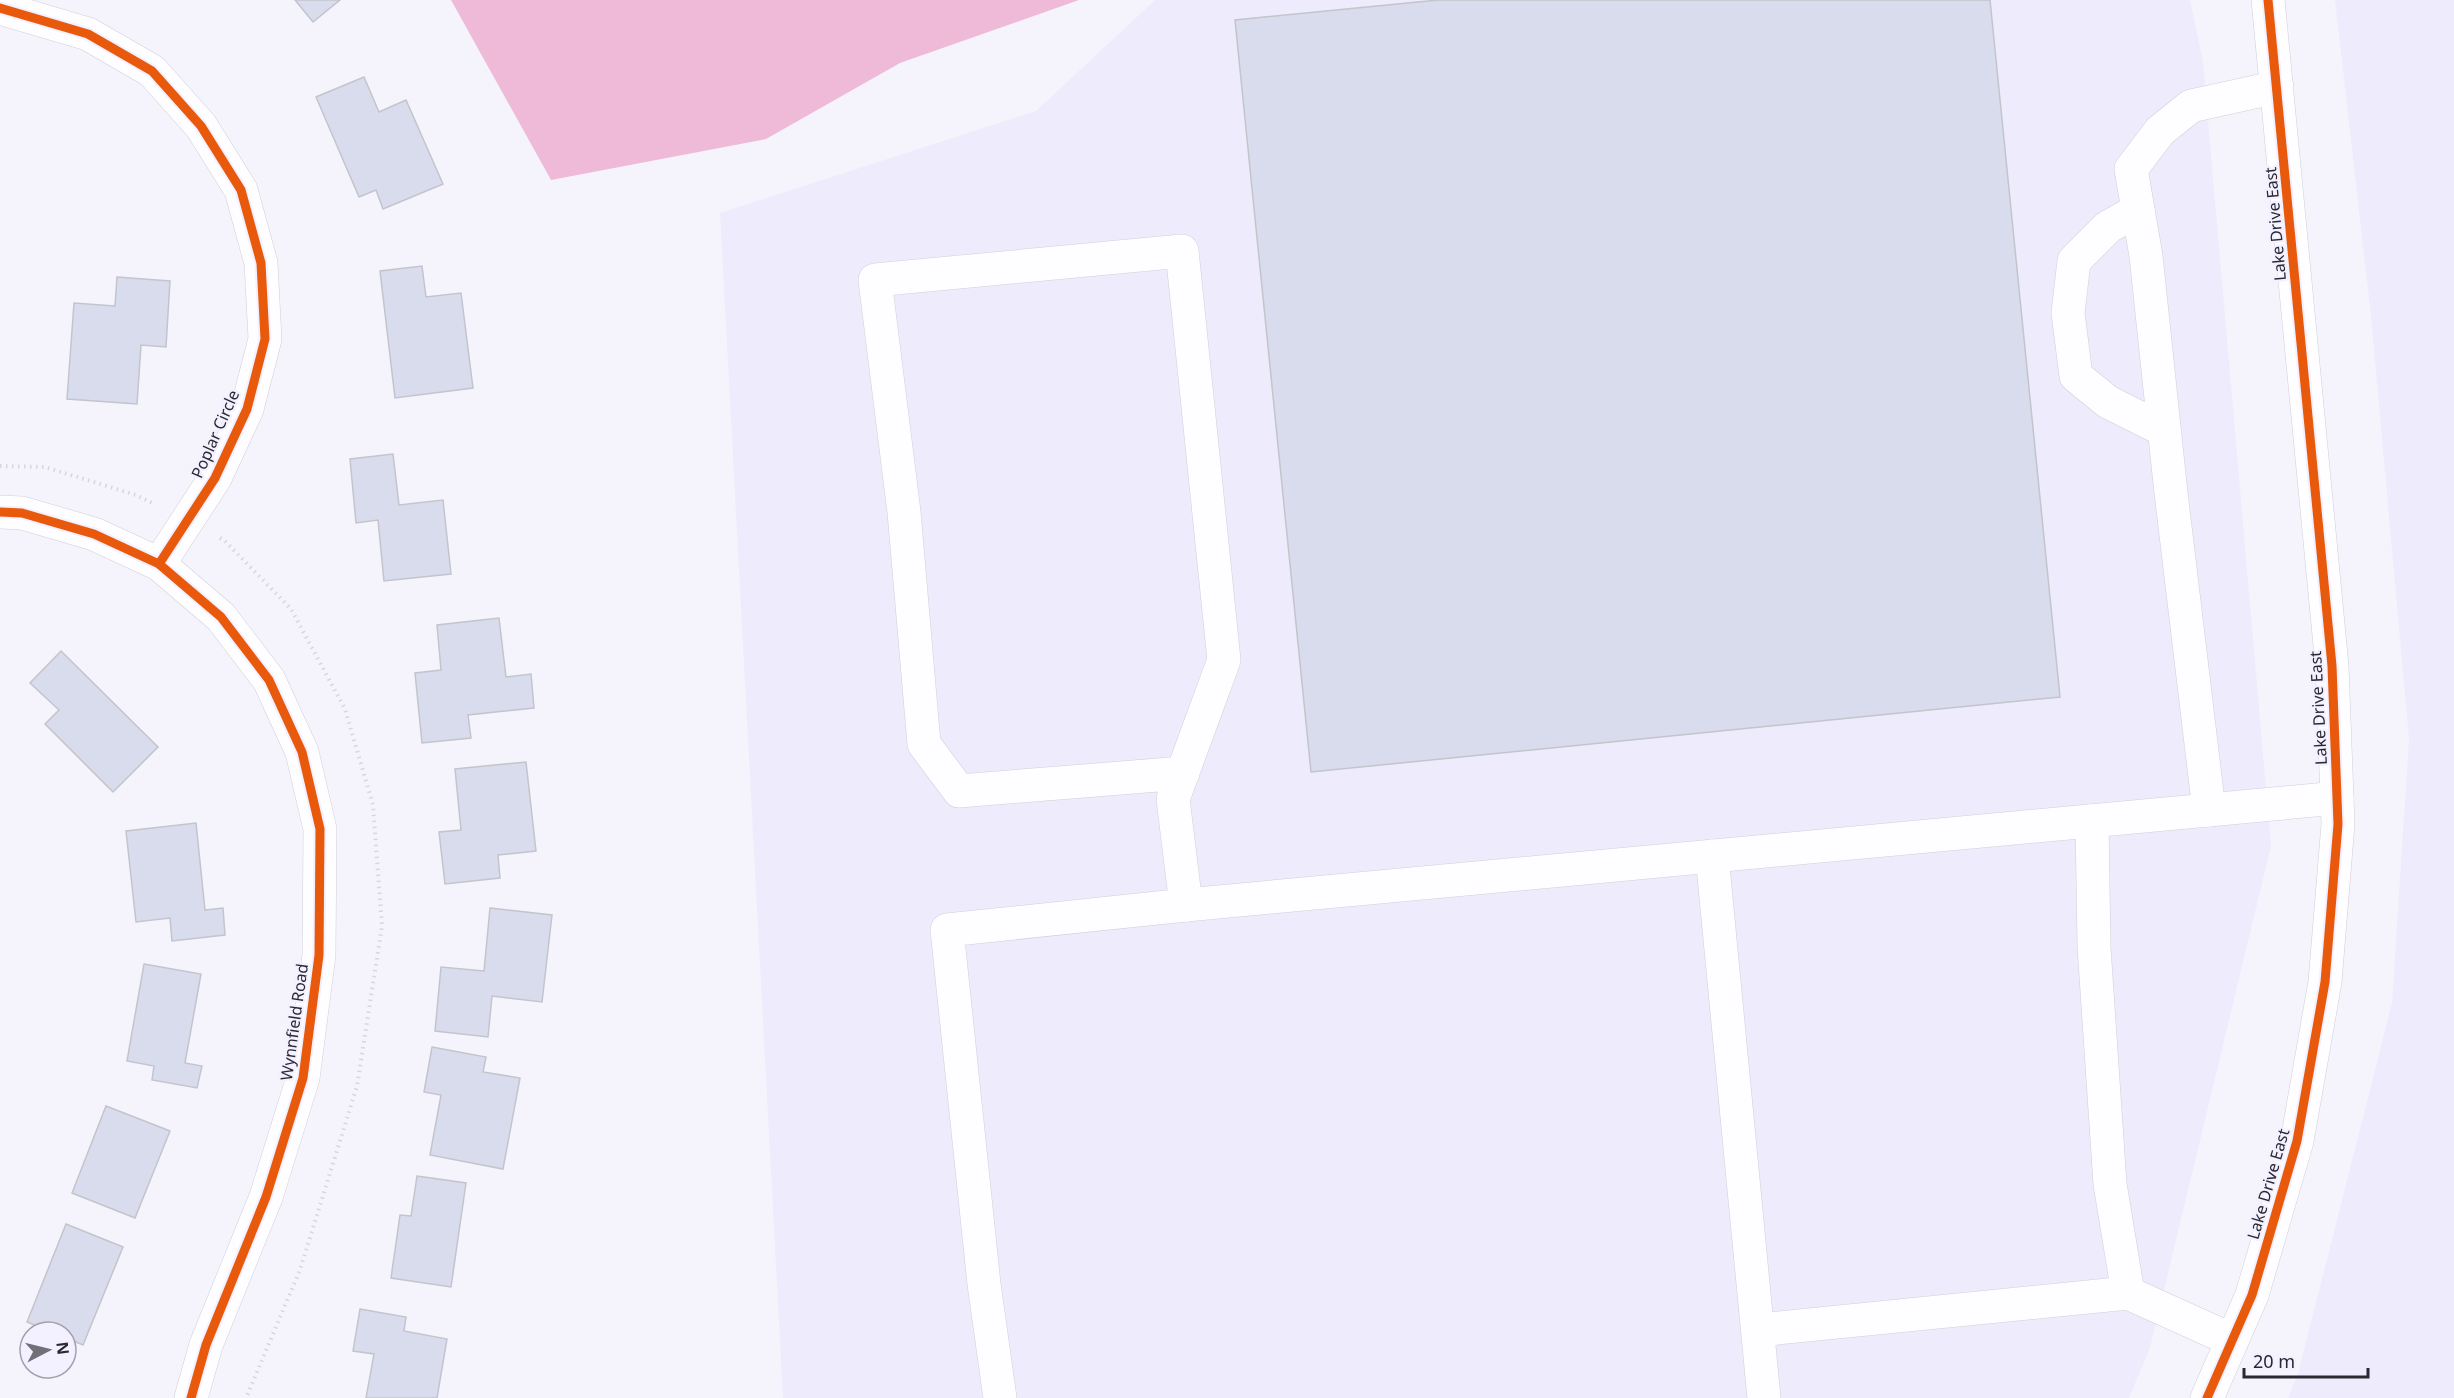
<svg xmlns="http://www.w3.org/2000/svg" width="2454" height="1398" viewBox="0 0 2454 1398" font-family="'Noto Sans',sans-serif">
<rect width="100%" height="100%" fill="#f5f4fc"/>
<g fill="#eeebfc">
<path d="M1155 0H2190L2203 62 2271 846 2150 1348 2129 1398H783L720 213 1036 111Z"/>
<path d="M2335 0H2454V1398H2288L2298 1374 2392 1003 2409 739 2371 316Z"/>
</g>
<path fill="#eebad7" d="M451 0H1079L900 63 766 139 551 180Z"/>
<g fill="#d8dced" stroke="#c3c4cc" stroke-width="1.5">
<path d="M295 0H340L313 22Z"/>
<path d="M1438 0H1990L2060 697 1311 772 1235 20Z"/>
<path d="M364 77 379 112 406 100 443 184 383 209 376 190 359 197 316 97Z"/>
<path d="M422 266 426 297 461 293 473 388 395 398 380 271Z"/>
<path d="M117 277 170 281 166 347 141 345 137 404 67 399 74 303 115 306Z"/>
<path d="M393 454 399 505 443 500 451 574 384 581 378 520 356 523 350 459Z"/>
<path d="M499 618 506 677 531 674 534 708 468 715 471 738 422 743 415 673 441 670 437 625Z"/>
<path d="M61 651 158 747 113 792 45 724 59 710 30 683Z"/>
<path d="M526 762 536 851 498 855 500 878 445 884 439 832 461 830 455 769Z"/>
<path d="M196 823 205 910 223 908 225 935 172 941 170 918 136 922 126 831Z"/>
<path d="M490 908 552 915 542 1002 492 996 488 1037 435 1031 441 967 484 971Z"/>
<path d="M144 964 201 974 185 1063 202 1066 197 1088 152 1080 154 1066 127 1061Z"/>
<path d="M432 1047 486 1057 483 1072 520 1078 503 1169 430 1155 441 1095 424 1092Z"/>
<path d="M106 1106 170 1131 135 1218 72 1193Z"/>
<path d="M417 1176 466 1183 451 1287 391 1278 400 1215 411 1216Z"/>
<path d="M66 1224 123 1247 83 1345 66 1338V1332H52L27 1322Z"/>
<path d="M360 1309 406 1317 404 1331 447 1339 437 1398H366L374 1354 353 1351Z"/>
</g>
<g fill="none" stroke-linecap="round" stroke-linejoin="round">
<g stroke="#d1cfd7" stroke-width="34">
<g id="minor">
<path d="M0 8 88 34 152 71 201 126 241 190 261 263 265 339 247 409 215 478 159 564"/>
<path d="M2138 210 2108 227 2074 261 2068 313 2076 376 2108 402 2164 430"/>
<path d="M0 512 22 513 94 534 159 564 221 617 269 680 302 752 320 829 319 955 303 1078 266 1197 206 1345 191 1398"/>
<path d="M1183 773 959 791 924 744 904 512 875 280 1182 251 1224 660 1173 799 1186 905 2337 798"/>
<path d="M2209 810 2171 493 2146 256 2131 169 2160 131 2191 106 2277 87"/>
<path d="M2092 821 2094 947 2110 1184 2128 1293 2232 1340"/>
<path d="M1712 856 1764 1398"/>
<path d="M1758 1330 2128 1293"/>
<path d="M1000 1398 984 1284 947 930 1186 905"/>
<path d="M2207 1398 2252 1295 2297 1141 2325 982 2338 824 2332 666 2268 0"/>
</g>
</g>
<g stroke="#d7d7da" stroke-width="4" stroke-dasharray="1.5 4.5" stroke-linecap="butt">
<path d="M0 466 45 467 136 495 152 503"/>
<path d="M220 538 225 541 291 609 345 709 373 805 382 926 357 1086 300 1270 246 1398"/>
</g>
<use href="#minor" stroke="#fefdff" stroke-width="33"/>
<g stroke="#f3f0ff" stroke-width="13">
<g id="cycleway">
<path d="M0 8 88 34 152 71 201 126 241 190 261 263 265 339 247 409 215 478 159 564"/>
<path d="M0 512 22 513 94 534 159 564 221 617 269 680 302 752 320 829 319 955 303 1078 266 1197 206 1345 191 1398"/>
<path d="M2207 1398 2252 1295 2297 1141 2325 982 2338 824 2332 666 2268 0"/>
</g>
</g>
<use href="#cycleway" stroke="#e8590c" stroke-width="9"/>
</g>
<g text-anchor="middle" stroke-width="4.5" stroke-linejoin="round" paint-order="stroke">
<g font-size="16" fill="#2a2831" stroke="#f3f0ff">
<text transform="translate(2275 224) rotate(-95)" y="6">Lake Drive East</text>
<text transform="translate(215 434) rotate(-66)" y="6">Poplar Circle</text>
<text transform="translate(2318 708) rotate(-93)" y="6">Lake Drive East</text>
<text transform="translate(294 1022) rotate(-82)" y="6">Wynnfield Road</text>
<text transform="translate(2268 1184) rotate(-74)" y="6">Lake Drive East</text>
</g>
</g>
<g transform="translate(48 1350) rotate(83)"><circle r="28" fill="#f3f0ff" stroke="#a3a0ad" stroke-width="1.5"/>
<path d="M0-4.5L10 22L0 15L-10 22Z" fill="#716f78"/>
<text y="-9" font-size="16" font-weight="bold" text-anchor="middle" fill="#2a2831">N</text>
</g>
<path d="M2244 1368v9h124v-9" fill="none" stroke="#2a2831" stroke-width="3"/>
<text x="2253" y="1368" font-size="18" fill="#2a2831" stroke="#f3f0ff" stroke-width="4.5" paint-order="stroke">20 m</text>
</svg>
